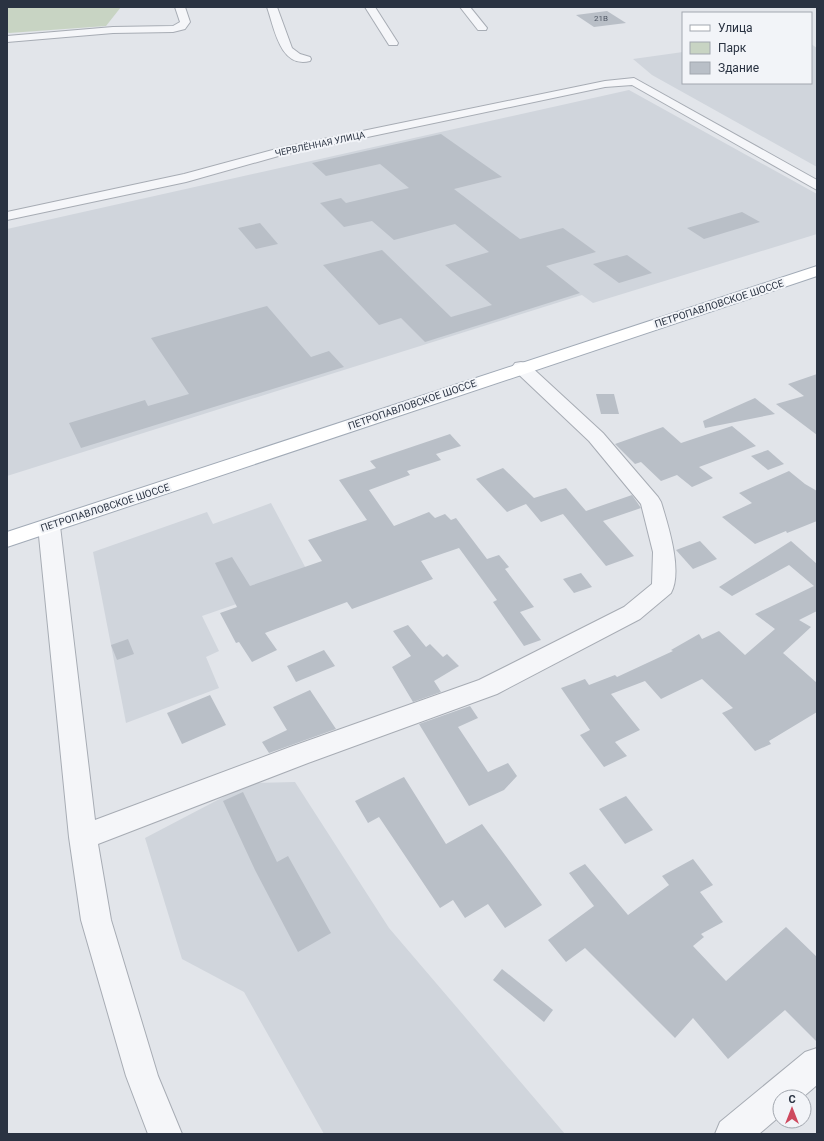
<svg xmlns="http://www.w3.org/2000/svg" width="824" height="1141" viewBox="0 0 824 1141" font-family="Roboto,sans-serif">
<rect width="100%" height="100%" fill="#e2e5ea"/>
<g fill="#d0d5dc">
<path d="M811 44 817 48V167L652 75 633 59 683 52V83H811Z"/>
<path d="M629 90 817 194V234L593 303 582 295 7 476V229Z"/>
<path d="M271 503 311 578 202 616 219 651 206 657 219 688 126 723 93 552 207 512 213 524Z"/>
<path d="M295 782 389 928 565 1134H324L244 992 182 959 145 838 250 783Z"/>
</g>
<path fill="#c8d4c3" d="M7 7H121L106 26 9 33 7 32Z"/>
<g fill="#b9bfc7">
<path d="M607 11 626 23 594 27 576 15Z"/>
<path d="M441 134 502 177 454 189 520 239 563 228 596 252 546 266 580 293 425 342 401 318 379 325 323 265 382 250 451 317 492 305 445 265 489 252 455 224 394 240 372 221 344 227 320 203 341 198 346 203 409 188 380 164 326 176 312 163Z"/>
<path d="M742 212 760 222 704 239 687 228Z"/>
<path d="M260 223 278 244 256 249 238 228Z"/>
<path d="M627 255 652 273 619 283 593 264Z"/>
<path d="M267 306 311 357 329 351 344 367 81 448 69 423 145 400 148 406 189 394 151 338Z"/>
<path d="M817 374V435L776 404 804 396 788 384Z"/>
<path d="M596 394H614L619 414H601Z"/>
<path d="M755 398 775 414 705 428 703 421Z"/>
<path d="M732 426 756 446 699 467 713 478 692 487 677 475 661 481 641 462 635 464 615 444 663 427 681 443Z"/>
<path d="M450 434 461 446 436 454 441 460 407 471 410 475 369 490 394 526 429 512 435 518 445 514 451 520 456 518 487 559 499 555 509 567 505 569 534 607 520 612 541 640 524 646 493 602 497 600 459 548 421 561 433 579 352 609 347 602 265 633 277 650 252 662 239 642 236 643 220 613 237 607 215 563 232 557 250 586 322 561 308 540 367 520 339 480 376 468 370 461Z"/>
<path d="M768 450 784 464 768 470 751 456Z"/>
<path d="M503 468 534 498 566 488 586 511 632 495 641 508 603 521 634 556 606 566 563 514 541 522 526 504 507 512 476 479Z"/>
<path d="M789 471 805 484 817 491V521L787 533 786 531 755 544 722 517 752 503 739 493Z"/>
<path d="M700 541 717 559 693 569 676 550Z"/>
<path d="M791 541 817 564V611L799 620 811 627 783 653 817 683V712L769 741 771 744 755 751 722 713 733 708 702 679 661 699 645 681 611 694 640 730 615 742 627 756 604 767 580 735 590 730 561 688 585 679 589 685 615 675 617 677 673 651 671 650 699 634 702 639 719 631 745 655 775 629 755 614 814 586 789 565 732 596 719 587Z"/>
<path d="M581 573 592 587 574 593 563 579Z"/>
<path d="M408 625 426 647 430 644 443 657 447 654 459 666 434 681 441 692 413 702 392 667 411 656 393 631Z"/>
<path d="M128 639 134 654 117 660 111 645Z"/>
<path d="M324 650 335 666 296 682 287 666Z"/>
<path d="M310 690 336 729 269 753 262 742 287 730 273 707Z"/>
<path d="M210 695 226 725 182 744 167 713Z"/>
<path d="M470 706 478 718 458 727 488 772 508 763 517 776 504 790 469 806 419 724Z"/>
<path d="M404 777 446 844 482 824 542 905 505 928 488 904 465 918 453 900 440 908 379 817 368 823 355 801Z"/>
<path d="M243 792 277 862 288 856 331 933 298 952 255 870 223 801Z"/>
<path d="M626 796 653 830 625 844 599 809Z"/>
<path d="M693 859 713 885 700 892 723 922 701 934 704 937 693 946 726 981 786 927 817 957V1042L785 1010 728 1059 693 1018 675 1038 585 948 566 962 548 940 594 906 569 873 585 864 628 915 669 885 662 876Z"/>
<path d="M502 969 553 1010 544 1022 493 980Z"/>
</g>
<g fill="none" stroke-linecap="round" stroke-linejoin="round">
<g stroke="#a7acb4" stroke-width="2">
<g id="minor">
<path d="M175 7H185L190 22 185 29 173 32 113 33 7 42V36L113 27 173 26 180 22Z"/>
<path d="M267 7H277L292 48 300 54 310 57 311 59 310 61C280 69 274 27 267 7Z"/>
<path d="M365 7H375L398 43 397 45H389Z"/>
<path d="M460 7H470L487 28 486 30H478Z"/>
<path d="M634 78 817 180V190L632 85 605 87 282 155 186 182 7 220V212L184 174 280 148 605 81Z"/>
<path d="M521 362 527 363 603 433 658 497 661 502C668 525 683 571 671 593L640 619 497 694 308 763 98 844 111 920 158 1076 182 1134H148L126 1076 81 920 69 837 38 526 42 521 49 519 56 521 60 526 95 820 290 747 479 680 624 607 652 584 653 552 641 504 589 441 515 371 512 367 515 363Z"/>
<path d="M817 1048V1085L803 1097H780V1116L759 1134H715L720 1122 805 1052Z"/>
</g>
</g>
<g stroke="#a1aab6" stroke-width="2">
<path id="primary" d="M817 266V276L7 547V532Z"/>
</g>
<use href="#minor" fill="#f5f6f9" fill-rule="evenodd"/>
<use href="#primary" fill="#fff" fill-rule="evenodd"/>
</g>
<g text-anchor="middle" stroke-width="4" stroke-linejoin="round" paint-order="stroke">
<g font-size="8" fill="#4e5663">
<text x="601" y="21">21В</text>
</g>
<g font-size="9" fill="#2a3342" stroke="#f2f4f8">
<text transform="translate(320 144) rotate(-12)" y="3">ЧЕРВЛЁННАЯ УЛИЦА</text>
</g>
<g font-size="10" fill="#2a3342" stroke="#f2f4f8">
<text transform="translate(719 303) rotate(-18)" y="4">ПЕТРОПАВЛОВСКОЕ ШОССЕ</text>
<text transform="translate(412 404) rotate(-19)" y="4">ПЕТРОПАВЛОВСКОЕ ШОССЕ</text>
<text transform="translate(105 507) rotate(-18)" y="4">ПЕТРОПАВЛОВСКОЕ ШОССЕ</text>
</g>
</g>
<rect width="824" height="1141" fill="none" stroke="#2a3342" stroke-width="16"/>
<rect x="682" y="12" width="130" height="72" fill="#f2f4f8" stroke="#a2a7af"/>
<rect x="690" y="25" width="20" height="6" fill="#ffffff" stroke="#a2a7af"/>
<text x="718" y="32" font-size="12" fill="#2a3342">Улица</text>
<rect x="690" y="42" width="20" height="12" fill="#c8d4c3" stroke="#a2a7af"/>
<text x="718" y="52" font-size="12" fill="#2a3342">Парк</text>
<rect x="690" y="62" width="20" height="12" fill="#b9bfc7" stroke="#a2a7af"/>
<text x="718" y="72" font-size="12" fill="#2a3342">Здание</text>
<g transform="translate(792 1109)"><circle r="19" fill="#f2f4f8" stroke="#a2a7af"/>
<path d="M0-3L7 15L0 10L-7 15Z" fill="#ce495e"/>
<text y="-6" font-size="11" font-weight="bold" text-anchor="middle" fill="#2a3342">С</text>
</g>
</svg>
